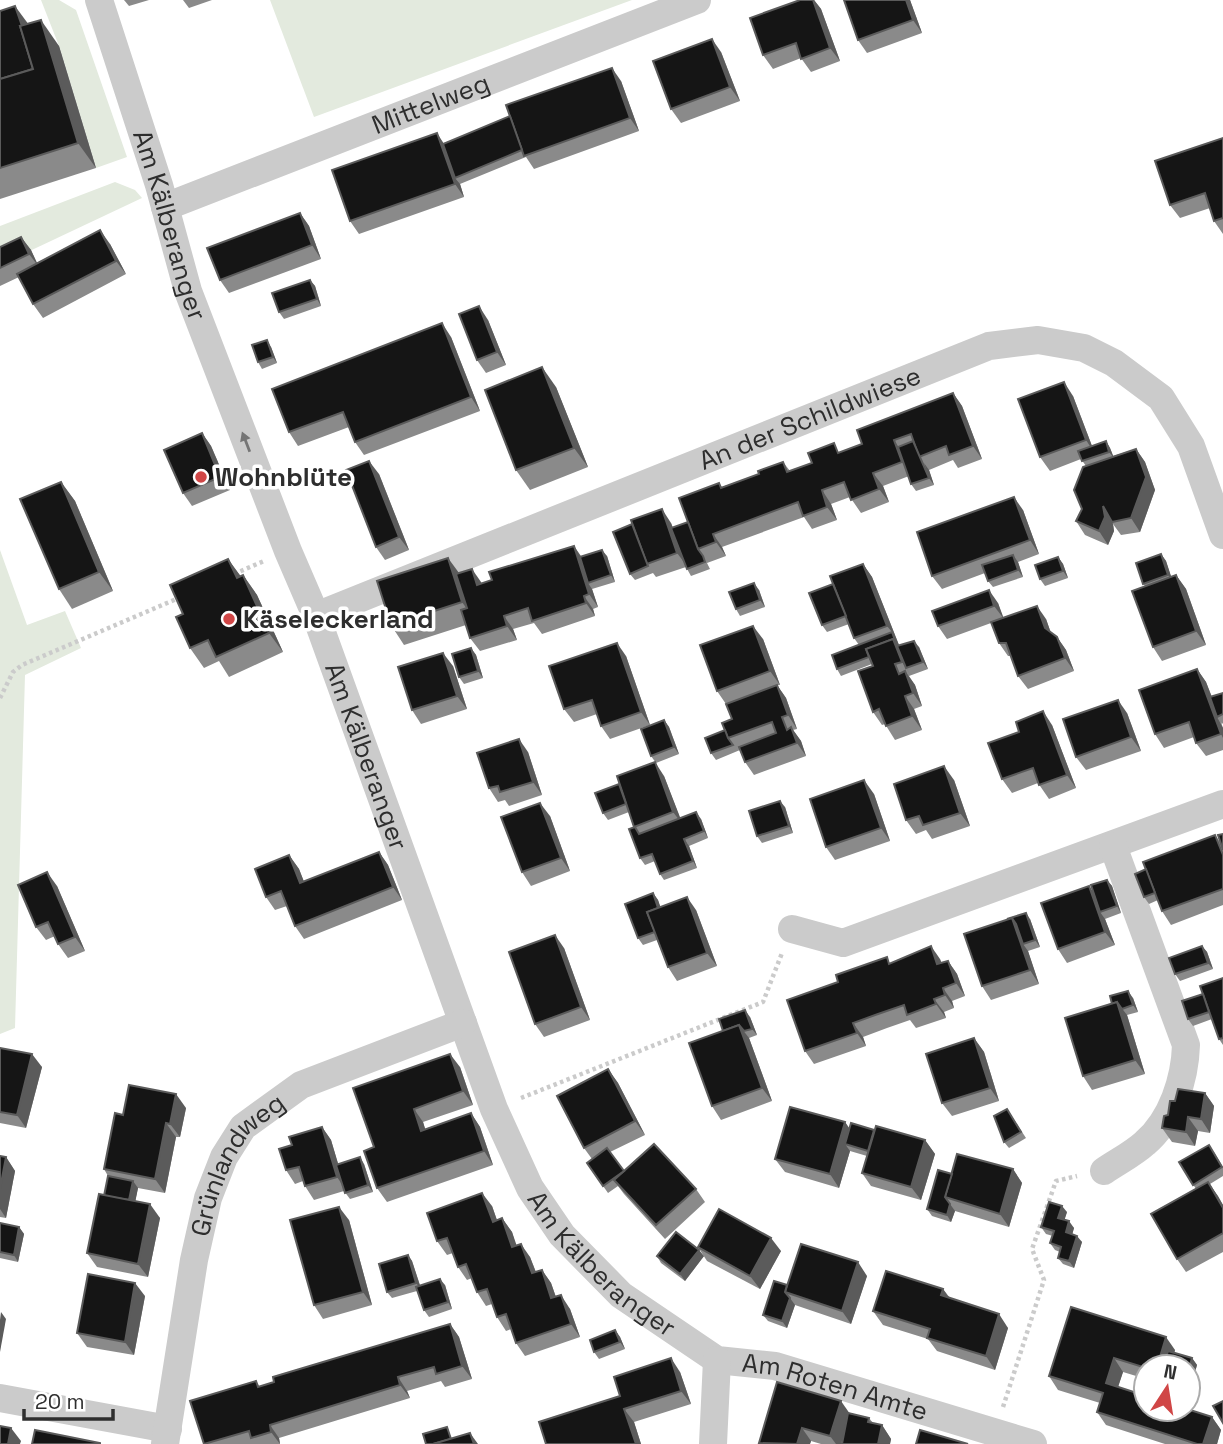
<svg xmlns="http://www.w3.org/2000/svg" width="1223" height="1444" viewBox="0 0 1223 1444" font-family="'Space Grotesk',sans-serif">
<rect width="100%" height="100%" fill="#fff"/>
<g fill="#e3eade">
<path d="M41 0H59L76 10 127 157 96 168 59 46Z"/>
<path d="M270 0H632L314 117Z"/>
<path d="M115 182 135 190 142 198 0 265V226Z"/>
<path d="M0 550 27 625 65 611 81 648 25 675 15 1028 0 1034Z"/>
</g>
<g fill="none" stroke-linecap="round" stroke-linejoin="round">
<g stroke="#cbcbcb" stroke-width="4.5" stroke-dasharray="3.5 3.5" stroke-linecap="butt">
<path d="M234 574 264 561"/>
<path d="M0 698 13 672 22 665 181 597"/>
<path d="M521 1098 763 1002 782 953"/>
<path d="M1003 1407 1044 1280 1032 1249 1056 1181 1077 1176"/>
</g>
<g stroke="#cbcbcb" stroke-width="28">
<path id="s1" d="M99 0 159 185 188 291 288 551 316 616 494 1109 530 1188 562 1235 621 1295 717 1360 775 1366 1033 1444"/>
<path id="s2" d="M165 207 697 0"/>
<path id="s3" d="M316 616 989 346 1038 340 1084 348 1114 363 1161 398 1191 446 1223 535"/>
<path d="M792 929 843 943 1223 804"/>
<path d="M1104 1171C1117 1162 1133 1154 1145 1143 1172 1120 1185 1079 1186 1045L1113 846"/>
<path d="M0 1398 168 1429"/>
<path id="s4" d="M165 1444 194 1260 208 1198 224 1157 243 1127 301 1085 463 1023"/>
<path d="M713 1444 717 1360"/>
</g>
</g>
<g fill="#8a8a8a">
<path d="M124 0H149L129 6Z"/>
<path d="M183 0H212L189 8Z"/>
<path d="M800 0H814L821 9 840 61 811 72 801 58 773 69 763 55Z"/>
<path d="M844 0H910L922 33 867 53 858 40Z"/>
<path d="M0 11 28 24 59 46 96 168 0 199Z"/>
<path d="M721 52 740 101 681 123 671 109Z"/>
<path d="M621 81 639 131 534 169 526 157 460 184 464 197 359 234 350 221 444 143Z"/>
<path d="M1223 138V234L1214 221 1210 208 1180 218 1170 205Z"/>
<path d="M300 213 309 226 321 259 229 293 220 280Z"/>
<path d="M21 237 31 250 37 264 110 244 126 274 43 318 33 304 19 277 0 286V247Z"/>
<path d="M310 280 315 286 321 306 284 319 279 312Z"/>
<path d="M488 320 506 365 486 373 477 360Z"/>
<path d="M451 337 480 411 364 455 355 442 349 427 298 446 289 432Z"/>
<path d="M271 347 277 363 262 369 258 362Z"/>
<path d="M556 387 588 467 530 490 516 470Z"/>
<path d="M953 393 962 406 982 459 958 468 953 460 929 470 934 485 916 491 911 484 909 476 883 486 889 502 861 513 850 497 831 504 837 520 812 529 804 517 722 547 726 556 707 563 710 569 691 576 686 567 656 577 653 573 635 580 630 574 671 523 673 528 688 522 719 483 722 487 759 474 783 462 790 471 862 444Z"/>
<path d="M1073 396 1092 446 1106 441 1110 448 1113 456 1136 449 1145 462 1155 490 1140 532 1121 535 1113 524 1114 531 1108 545 1085 535 1076 521 1082 509 1086 466 1081 459 1050 471 1040 457Z"/>
<path d="M202 433 211 446 230 490 192 506 183 493Z"/>
<path d="M379 474 409 550 385 560 376 547Z"/>
<path d="M61 482 75 501 113 591 72 609 59 589Z"/>
<path d="M1023 510 1039 554 1018 562 1023 577 993 587 988 581 985 573 942 589 932 576Z"/>
<path d="M574 546 581 556H607L615 582 592 589 598 607 593 609 595 616 542 634 534 623 513 629 517 640 480 651 470 638 466 625 404 645 391 625 481 582 482 584 492 580Z"/>
<path d="M1161 554 1166 561 1171 577 1176 575 1186 589 1206 645 1162 661 1153 647 1145 586 1143 584Z"/>
<path d="M1058 557 1063 564 1068 578 1045 586 1040 579Z"/>
<path d="M228 559 241 577 243 575 257 595 283 652 229 677 219 661 204 668 190 648 183 614Z"/>
<path d="M863 564 872 577 899 645 919 647 928 669 909 676 915 685 922 706 914 709 922 730 895 740 885 724 882 725 873 712 872 664 841 676 837 669 859 645 854 638 849 624 827 632 822 625 833 584Z"/>
<path d="M759 590 765 607 740 616 736 609Z"/>
<path d="M998 603 1003 618 1046 619 1051 633 1057 637 1066 650 1074 671 1028 689 1018 676 1011 656H1008L999 643 991 623 947 639 938 626Z"/>
<path d="M763 639 780 685H777L786 698 797 729 793 730 801 741 806 756 754 775 745 762 740 750 716 760 711 753 732 719 726 704 717 691Z"/>
<path d="M471 648 476 655 483 678 464 684 459 677Z"/>
<path d="M626 656 650 725 610 739 601 726 597 714 574 722 564 709Z"/>
<path d="M453 666 467 709 421 724 412 710Z"/>
<path d="M1197 669 1206 682 1212 697 1223 693V723L1222 724 1221 722 1223 728V750L1206 756 1196 743 1194 737 1164 748 1155 734Z"/>
<path d="M1127 713 1141 751 1086 770 1076 757Z"/>
<path d="M664 720 669 727 679 754 656 763 651 756Z"/>
<path d="M1052 725 1076 788 1049 799 1038 783 1012 793 1002 779Z"/>
<path d="M528 752 542 795 509 806 505 800 498 802 489 788Z"/>
<path d="M664 776 680 818 701 819 708 838 689 846 697 868 664 880 660 874 655 861 645 865 640 858 635 827 629 812 608 820 603 813Z"/>
<path d="M954 780 970 826 932 839 926 830 916 834 906 820Z"/>
<path d="M874 794 890 841 835 860 826 847Z"/>
<path d="M785 807 793 833 762 843 757 836Z"/>
<path d="M550 816 570 871 531 886 522 872Z"/>
<path d="M1223 834V905L1171 925 1162 911 1158 900 1149 904 1144 897 1146 869 1215 835 1220 842Z"/>
<path d="M379 852 388 865 402 900 304 939 295 926 287 906 275 910 266 897 289 855 299 869 304 882Z"/>
<path d="M1107 880 1112 886 1121 913 1105 919 1115 945 1067 963 1058 949 1089 886 1093 892Z"/>
<path d="M57 886 85 951 68 958 58 944 55 936 46 940 36 927Z"/>
<path d="M653 893 658 900 660 907 696 910 717 966 677 981 668 967 657 940 643 945 638 938Z"/>
<path d="M1030 919 1040 947 1028 951 1039 984 991 1000 982 986Z"/>
<path d="M1202 946 1207 952 1213 969 1180 981 1175 974Z"/>
<path d="M564 948 590 1020 544 1037 535 1024Z"/>
<path d="M940 959 941 963 948 961 957 974 965 996 952 1001 954 1008 944 1012 946 1018 916 1028 910 1020 887 1028 863 1037 866 1046 814 1064 805 1051 838 982 890 963Z"/>
<path d="M1223 978V1045L1219 1039 1212 1019 1193 1026 1188 1019 1203 994Z"/>
<path d="M1133 998 1138 1012 1127 1015 1145 1074 1092 1090 1083 1076 1065 1018Z"/>
<path d="M750 1017 757 1035 749 1038 772 1101 721 1120 712 1106 723 1031Z"/>
<path d="M974 1038 984 1052 999 1101 952 1116 942 1103Z"/>
<path d="M0 1048 42 1067 26 1128 0 1123Z"/>
<path d="M460 1067 473 1105 423 1122 425 1129 471 1113 480 1127 493 1165 387 1202 377 1188 374 1147 353 1088Z"/>
<path d="M608 1069 618 1083 645 1135 610 1152 624 1172 696 1189 705 1202 665 1239 624 1194 618 1186 608 1193 587 1163 592 1159 584 1148Z"/>
<path d="M1205 1093 1214 1106 1210 1133 1198 1131 1195 1146 1172 1142 1162 1128 1168 1115 1175 1101Z"/>
<path d="M186 1108 180 1137H176L165 1193 138 1188 135 1202 160 1218 148 1277 97 1267 87 1253 104 1196 108 1176 104 1169 123 1115Z"/>
<path d="M1007 1109 1026 1138 1009 1148 1004 1142Z"/>
<path d="M845 1122 850 1129 874 1130 925 1140 935 1154 921 1200 871 1186 862 1173 867 1156 850 1151 839 1188 785 1172 775 1159Z"/>
<path d="M322 1127 331 1140 338 1164H364L373 1192 350 1199 344 1191 314 1200 305 1186 303 1181 295 1184 286 1170 292 1145Z"/>
<path d="M1214 1152 1223 1167V1176L1210 1184 1223 1205V1252L1186 1272 1177 1259 1196 1189 1179 1162Z"/>
<path d="M0 1156 6 1157 15 1171 6 1218 0 1217Z"/>
<path d="M1013 1169 1022 1183 1009 1227 955 1211 951 1222 932 1216 927 1209 952 1174Z"/>
<path d="M492 1206 497 1220 502 1218 512 1232 516 1246 530 1257 536 1272 542 1270 551 1283 556 1297 570 1309 580 1337 525 1356 516 1343 511 1329 506 1331 497 1317 492 1304 486 1306 477 1292 472 1278 467 1280 458 1267 453 1253 447 1255 437 1241Z"/>
<path d="M1067 1212 1064 1220 1074 1228 1072 1234 1082 1242 1074 1268 1063 1264 1058 1258 1060 1252 1055 1250 1050 1243 1053 1236 1046 1234 1041 1227Z"/>
<path d="M349 1220 372 1305 323 1319 314 1305Z"/>
<path d="M0 1223 19 1227 24 1234 18 1262 0 1258Z"/>
<path d="M698 1247 781 1251 760 1289 707 1261Z"/>
<path d="M408 1255 412 1261 420 1285H445L452 1309 429 1317 424 1310 417 1291 392 1298 387 1292Z"/>
<path d="M657 1256H704L685 1281 661 1263Z"/>
<path d="M867 1276 851 1324 795 1305 787 1328 768 1321 763 1315 787 1285Z"/>
<path d="M943 1289 950 1298 1008 1328 995 1370 937 1351 928 1339 883 1325 873 1311Z"/>
<path d="M145 1296 134 1355 87 1347 77 1333Z"/>
<path d="M1071 1307 1175 1350 1174 1353 1192 1358 1197 1365 1189 1392 1188 1367H1146V1379L1123 1372 1118 1387 1212 1417 1221 1430 1217 1444H1165L1106 1425 1097 1412 1100 1403 1058 1390 1049 1376Z"/>
<path d="M450 1324 459 1337 472 1379 445 1387 441 1381 407 1391 410 1398 279 1438 280 1444H204L256 1381 260 1387Z"/>
<path d="M615 1330 620 1337 625 1349 599 1359 594 1352Z"/>
<path d="M680 1372 691 1404 634 1422 641 1444H546L620 1396Z"/>
<path d="M777 1382 850 1413 869 1418 873 1423 882 1425 891 1439 890 1444H821L811 1441 810 1444H760L759 1443Z"/>
</g>
<g fill="#5b5b5b">
<path d="M813 0H814L821 9 840 61 830 48Z"/>
<path d="M906 0H910L922 33 913 20Z"/>
<path d="M15 6 29 25 37 74Z"/>
<path d="M41 20 59 46 96 168 78 143Z"/>
<path d="M712 39 721 52 740 101 730 87Z"/>
<path d="M612 68 621 81 639 131 630 118Z"/>
<path d="M437 133 446 147 455 178 460 184 464 197 455 184Z"/>
<path d="M300 213 309 226 321 259 312 245Z"/>
<path d="M100 230 110 244 126 274 116 261Z"/>
<path d="M21 237 31 250 39 267 29 254Z"/>
<path d="M310 280 315 286 321 306 317 299Z"/>
<path d="M479 306 488 320 506 365 497 352Z"/>
<path d="M442 323 451 337 480 411 471 397Z"/>
<path d="M267 340 271 347 277 363 273 357Z"/>
<path d="M542 367 556 387 588 467 574 448Z"/>
<path d="M1064 382 1073 396 1095 454 1086 440Z"/>
<path d="M953 393 962 406 982 459 973 446Z"/>
<path d="M202 433 211 446 230 490 220 477Z"/>
<path d="M894 440 903 454 911 475 902 462Z"/>
<path d="M1106 441 1110 448 1114 458 1109 452Z"/>
<path d="M1136 449 1145 462 1155 490 1140 532 1131 518Z"/>
<path d="M369 461 379 474 409 550 399 537Z"/>
<path d="M924 463 929 470 934 485 929 478Z"/>
<path d="M873 473 883 486 889 502 879 489Z"/>
<path d="M61 482 75 501 113 591 99 572Z"/>
<path d="M822 490 831 504 837 520 827 507Z"/>
<path d="M1014 497 1023 510 1039 554 1030 540Z"/>
<path d="M1103 506 1113 524 1114 531 1108 545 1099 531Z"/>
<path d="M662 509 671 523 687 566 677 553Z"/>
<path d="M713 534 722 547 726 556 716 542Z"/>
<path d="M574 546 583 560 588 583 592 589 598 607 589 594Z"/>
<path d="M602 550 607 556 615 582 611 575Z"/>
<path d="M1161 554 1166 561 1173 582 1168 575Z"/>
<path d="M1013 555 1018 562 1023 577 1018 570Z"/>
<path d="M1058 557 1063 564 1068 578 1063 571Z"/>
<path d="M448 558 462 577 476 622 462 602Z"/>
<path d="M228 559 242 578H237Z"/>
<path d="M863 564 872 577 908 668H906L911 675 902 662 893 639 892 632 887 626Z"/>
<path d="M472 569 481 582 487 599 477 585Z"/>
<path d="M243 575 257 595 283 652 269 633Z"/>
<path d="M1176 575 1186 589 1206 645 1196 631Z"/>
<path d="M754 583 759 590 765 607 760 600Z"/>
<path d="M989 590 998 603 1004 619 994 606Z"/>
<path d="M584 596 593 609 595 616 586 603Z"/>
<path d="M1037 606 1046 619 1054 642 1045 628Z"/>
<path d="M504 616 513 629 517 640 507 626Z"/>
<path d="M753 626 763 639 780 685 770 671Z"/>
<path d="M1057 637 1066 650 1074 671 1065 658Z"/>
<path d="M914 641 919 647 928 669 923 662Z"/>
<path d="M617 643 626 656 650 725 641 712Z"/>
<path d="M471 648 476 655 483 678 478 671Z"/>
<path d="M443 653 453 666 467 709 457 696Z"/>
<path d="M1197 669 1206 682 1219 716 1217 717 1223 728V738L1221 734Z"/>
<path d="M905 671 915 685 922 706 913 693Z"/>
<path d="M777 685 786 698 797 729 788 715Z"/>
<path d="M905 696 914 709 922 730 912 716Z"/>
<path d="M1118 700 1127 713 1141 751 1131 737Z"/>
<path d="M1043 711 1052 725 1076 788 1067 775Z"/>
<path d="M664 720 669 727 679 754 674 747Z"/>
<path d="M791 727 801 741 806 756 797 743Z"/>
<path d="M519 739 528 752 542 795 533 782Z"/>
<path d="M655 762 664 776 683 825 673 812Z"/>
<path d="M944 766 954 780 970 826 960 813Z"/>
<path d="M864 780 874 794 890 841 881 828Z"/>
<path d="M780 801 785 807 793 833 789 826Z"/>
<path d="M540 803 550 816 570 871 561 858Z"/>
<path d="M696 812 701 819 708 838 704 831Z"/>
<path d="M684 839 689 846 697 868 693 861Z"/>
<path d="M379 852 388 865 402 900 393 887Z"/>
<path d="M289 855 299 869 310 897 300 883Z"/>
<path d="M47 872 57 886 85 951 75 937Z"/>
<path d="M1107 880 1112 886 1121 913 1117 906Z"/>
<path d="M1089 886 1098 899 1100 912 1105 919 1115 945 1105 932Z"/>
<path d="M653 893 658 900 666 922 661 915Z"/>
<path d="M687 897 696 910 717 966 707 953Z"/>
<path d="M1026 913 1030 919 1040 947 1035 940Z"/>
<path d="M1012 918 1021 931 1023 944 1028 951 1039 984 1030 970Z"/>
<path d="M555 935 564 948 590 1020 581 1007Z"/>
<path d="M931 946 940 959 947 978 937 964Z"/>
<path d="M1202 946 1207 952 1213 969 1208 963Z"/>
<path d="M948 961 957 974 965 996 956 983Z"/>
<path d="M943 988 952 1001 954 1008 945 995Z"/>
<path d="M1128 991 1133 998 1138 1012 1133 1005Z"/>
<path d="M934 999 944 1012 946 1018 936 1004Z"/>
<path d="M1117 1002 1127 1015 1145 1074 1135 1060Z"/>
<path d="M745 1010 750 1017 757 1035 752 1029Z"/>
<path d="M853 1023 863 1037 866 1046 857 1033Z"/>
<path d="M739 1025 749 1038 772 1101 762 1088Z"/>
<path d="M974 1038 984 1052 999 1101 990 1088Z"/>
<path d="M32 1054 42 1067 26 1128 17 1115Z"/>
<path d="M450 1054 460 1067 473 1105 463 1091Z"/>
<path d="M608 1069 618 1083 645 1135 635 1121Z"/>
<path d="M1205 1093 1214 1106 1210 1133 1201 1119Z"/>
<path d="M176 1094 186 1108 180 1137 170 1124Z"/>
<path d="M414 1109 423 1122 430 1144 421 1131Z"/>
<path d="M471 1113 480 1127 493 1165 484 1151Z"/>
<path d="M1188 1117 1198 1131 1195 1146 1186 1132Z"/>
<path d="M845 1122 854 1136 845 1144 850 1151 839 1188 830 1174Z"/>
<path d="M166 1123 176 1137 165 1193 155 1179Z"/>
<path d="M322 1127 331 1140 346 1190 337 1177Z"/>
<path d="M925 1140 935 1154 921 1200 911 1187Z"/>
<path d="M6 1157 15 1171 6 1218 0 1209V1189Z"/>
<path d="M360 1157 364 1164 373 1192 368 1185Z"/>
<path d="M1013 1169 1022 1183 1009 1227 1000 1214Z"/>
<path d="M133 1181 138 1188 133 1213 128 1206Z"/>
<path d="M1208 1182 1218 1196 1223 1205V1208Z"/>
<path d="M482 1193 492 1206 502 1235 493 1222Z"/>
<path d="M150 1204 160 1218 148 1277 138 1264Z"/>
<path d="M950 1204 955 1211 951 1222 947 1215Z"/>
<path d="M1062 1206 1067 1212 1063 1225 1058 1218Z"/>
<path d="M339 1207 349 1220 372 1305 363 1292Z"/>
<path d="M502 1218 512 1232 522 1261 512 1247Z"/>
<path d="M1069 1221 1074 1228 1071 1239 1066 1232Z"/>
<path d="M19 1227 24 1234 18 1262 14 1255Z"/>
<path d="M1077 1236 1082 1242 1074 1268 1069 1261Z"/>
<path d="M771 1238 781 1251 760 1289 750 1276Z"/>
<path d="M521 1244 530 1257 541 1286 532 1273Z"/>
<path d="M699 1250 704 1256 685 1281 680 1274Z"/>
<path d="M408 1255 412 1261 421 1289 416 1283Z"/>
<path d="M858 1262 867 1276 851 1324 842 1311Z"/>
<path d="M542 1270 551 1283 561 1312 551 1298Z"/>
<path d="M440 1279 445 1285 452 1309 448 1302Z"/>
<path d="M135 1283 145 1296 134 1355 125 1342Z"/>
<path d="M943 1289 952 1302 941 1295Z"/>
<path d="M561 1295 570 1309 580 1337 571 1324Z"/>
<path d="M790 1298 795 1305 787 1328 782 1321Z"/>
<path d="M1 1312 6 1319 0 1352V1320Z"/>
<path d="M999 1314 1008 1328 995 1370 986 1356Z"/>
<path d="M450 1324 459 1337 472 1379 462 1366Z"/>
<path d="M615 1330 620 1337 625 1349 620 1342Z"/>
<path d="M1166 1337 1175 1350 1170 1367H1157Z"/>
<path d="M671 1358 680 1372 691 1404 681 1391Z"/>
<path d="M1114 1358 1123 1372 1115 1396 1106 1383Z"/>
<path d="M1192 1358 1197 1365 1189 1392 1188 1372Z"/>
<path d="M398 1377 407 1391 410 1398 400 1385Z"/>
<path d="M841 1401 850 1414 841 1444H836L830 1436Z"/>
<path d="M624 1409 634 1422 641 1444H636Z"/>
<path d="M1212 1417 1221 1430 1217 1444H1203Z"/>
<path d="M270 1425 279 1438 280 1444 271 1432Z"/>
<path d="M882 1425 891 1439 890 1444H878Z"/>
<path d="M11 1428 21 1441 20 1444H8Z"/>
<path d="M802 1428 811 1441 810 1444H797Z"/>
<path d="M470 1433 478 1444H474Z"/>
</g>
<g fill="#151515" stroke="#5b5b5b" stroke-width="2">
<path d="M800 0H813L830 48 801 59 796 43 763 55 750 18Z"/>
<path d="M844 0H906L913 20 858 40Z"/>
<path d="M15 6 22 26H20L33 69 0 79V11Z"/>
<path d="M41 20 78 143 0 168V79L33 69 20 26Z"/>
<path d="M712 39 730 87 671 109 653 61Z"/>
<path d="M612 68 630 118 524 156 506 105Z"/>
<path d="M510 116 522 150 455 178 443 144Z"/>
<path d="M437 133 455 184 350 221 332 170Z"/>
<path d="M1223 138V218L1214 221 1205 193 1170 205 1155 161Z"/>
<path d="M300 213 312 245 220 280 207 248Z"/>
<path d="M100 230 116 261 33 304 17 274Z"/>
<path d="M21 237 29 254 0 268V247Z"/>
<path d="M310 280 317 299 279 312 272 293Z"/>
<path d="M479 306 497 352 477 360 459 314Z"/>
<path d="M442 323 471 397 355 442 343 412 289 432 272 389Z"/>
<path d="M267 340 273 357 258 362 252 345Z"/>
<path d="M542 367 574 448 516 470 485 390Z"/>
<path d="M1064 382 1086 440 1040 457 1018 399Z"/>
<path d="M953 393 973 446 949 455 946 446 919 457 911 434 894 440 902 462 873 473 879 489 851 500 844 482 822 490 827 507 803 516 798 502 713 534 716 542 698 549 679 498 719 483 721 488 759 474 758 471 783 462 787 472 812 463 808 453 834 443 838 453 862 444 857 430Z"/>
<path d="M202 433 220 477 183 493 164 450Z"/>
<path d="M913 441 929 478 911 484 898 447Z"/>
<path d="M1106 441 1109 452 1082 461 1078 451Z"/>
<path d="M1136 449 1146 477 1131 518 1112 522 1103 506 1105 517 1099 531 1076 521 1082 509 1074 490 1083 467Z"/>
<path d="M369 461 399 537 376 547 346 470Z"/>
<path d="M61 482 99 572 59 589 20 499Z"/>
<path d="M1014 497 1030 540 932 576 917 532Z"/>
<path d="M662 509 677 553 647 564 631 520Z"/>
<path d="M688 522 698 549 703 556 705 562 687 569 671 528Z"/>
<path d="M632 524 648 566 630 574 613 532Z"/>
<path d="M574 546 589 594 584 596 586 603 532 621 528 608 504 616 507 626 470 638 461 610 467 608 456 574 472 569 477 585 492 580 489 572Z"/>
<path d="M602 550 611 575 588 583 580 557Z"/>
<path d="M1161 554 1168 575 1143 584 1136 563Z"/>
<path d="M1013 555 1018 570 988 581 982 565Z"/>
<path d="M1058 557 1063 571 1040 579 1035 565Z"/>
<path d="M448 558 462 602 391 625 377 581Z"/>
<path d="M228 559 237 578 243 575 269 633 216 657 208 640 190 648 176 617 183 614 170 585Z"/>
<path d="M863 564 887 626 854 638 830 576Z"/>
<path d="M1176 575 1196 631 1153 647 1132 591Z"/>
<path d="M754 583 760 600 736 609 729 592Z"/>
<path d="M833 584 846 616 822 625 809 593Z"/>
<path d="M989 590 994 606 938 626 932 611Z"/>
<path d="M1037 606 1045 628 1057 637 1065 658 1018 676 1006 643H999L991 622Z"/>
<path d="M753 626 770 671 717 691 700 645Z"/>
<path d="M892 632 897 646 893 639 866 649 869 657 837 669 832 655Z"/>
<path d="M893 639 902 662 895 664 899 674 905 671 913 693 905 696 912 716 886 726 879 709 873 712 858 671 873 666 866 649Z"/>
<path d="M914 641 923 662 906 668 897 646Z"/>
<path d="M617 643 641 712 601 726 592 700 564 709 549 666Z"/>
<path d="M471 648 478 671 459 677 452 654Z"/>
<path d="M443 653 457 696 412 710 398 667Z"/>
<path d="M1197 669 1221 734 1196 743 1189 722 1155 734 1139 690Z"/>
<path d="M777 685 788 715 782 717 787 730 791 727 797 743 745 762 739 747 776 733 772 722 728 738 722 723 732 719 726 704Z"/>
<path d="M1223 693V714L1217 717 1210 697Z"/>
<path d="M1118 700 1131 737 1076 757 1063 719Z"/>
<path d="M1043 711 1067 775 1039 785 1033 768 1002 779 988 743 1019 732 1016 722Z"/>
<path d="M664 720 674 747 651 756 641 729Z"/>
<path d="M725 730 728 738 733 745 711 753 705 738Z"/>
<path d="M519 739 533 782 500 792 498 786 489 788 477 753Z"/>
<path d="M655 762 673 812 634 827 617 776Z"/>
<path d="M944 766 960 813 923 825 919 816 906 820 894 784Z"/>
<path d="M864 780 881 828 826 847 810 799Z"/>
<path d="M619 784 626 804 603 813 595 793Z"/>
<path d="M780 801 789 826 757 836 749 811Z"/>
<path d="M540 803 561 858 522 872 501 817Z"/>
<path d="M696 812 704 831 684 839 693 861 660 874 652 854 640 858 629 829 635 827 639 834Z"/>
<path d="M1223 834V850L1218 835Z"/>
<path d="M1215 835 1223 855V889L1162 911 1143 862Z"/>
<path d="M379 852 393 887 295 926 281 891 266 897 255 869 289 855 300 883Z"/>
<path d="M1146 869 1155 893 1144 897 1135 874Z"/>
<path d="M47 872 75 937 58 944 48 922 36 927 18 885Z"/>
<path d="M1107 880 1117 906 1100 912 1091 885Z"/>
<path d="M1089 886 1105 932 1058 949 1041 903Z"/>
<path d="M653 893 658 908 647 912 655 932 638 938 625 904Z"/>
<path d="M687 897 707 953 668 967 647 912Z"/>
<path d="M1026 913 1035 940 1023 944 1016 924 1012 918 1007 919Z"/>
<path d="M1012 918 1030 970 982 986 964 934Z"/>
<path d="M555 935 581 1007 535 1024 509 952Z"/>
<path d="M931 946 937 964 948 961 956 983 943 988 945 995 934 999 936 1004 907 1015 904 1005 878 1014 853 1023 857 1033 805 1051 787 1000 838 982 836 975 887 957 889 964Z"/>
<path d="M1202 946 1208 963 1175 974 1169 958Z"/>
<path d="M1223 978V1038L1219 1039 1200 986Z"/>
<path d="M1128 991 1133 1005 1122 1009 1117 1002 1112 1004 1110 996Z"/>
<path d="M1203 994 1209 1012 1188 1019 1182 1001Z"/>
<path d="M1117 1002 1135 1060 1083 1076 1065 1018Z"/>
<path d="M745 1010 752 1029 744 1031 739 1025 723 1031 719 1019Z"/>
<path d="M739 1025 762 1088 712 1106 689 1043Z"/>
<path d="M974 1038 990 1088 942 1103 926 1054Z"/>
<path d="M0 1048 32 1054 17 1115 0 1112Z"/>
<path d="M450 1054 463 1091 414 1109 421 1131 471 1113 484 1151 377 1188 364 1151 374 1147 353 1088Z"/>
<path d="M608 1069 635 1121 584 1148 557 1096Z"/>
<path d="M129 1085 176 1094 170 1124 166 1123 155 1179 104 1169 115 1113 123 1115Z"/>
<path d="M1178 1089 1205 1093 1201 1119 1188 1117 1186 1132 1162 1128 1164 1116 1168 1115 1170 1101H1175Z"/>
<path d="M790 1107 845 1122 830 1174 775 1159Z"/>
<path d="M1007 1109 1021 1132 1004 1142 994 1116Z"/>
<path d="M851 1123 874 1130 868 1151 845 1144Z"/>
<path d="M876 1126 925 1140 911 1187 862 1173Z"/>
<path d="M322 1127 337 1177 305 1186 299 1167 286 1170 279 1149 292 1145 289 1137Z"/>
<path d="M654 1144 696 1189 656 1225 614 1180Z"/>
<path d="M1209 1145 1222 1167 1193 1185 1179 1162Z"/>
<path d="M607 1148 624 1171 603 1186 587 1163Z"/>
<path d="M957 1154 1013 1169 1000 1214 945 1197Z"/>
<path d="M0 1156 6 1157 0 1189Z"/>
<path d="M360 1157 368 1185 345 1193 336 1165Z"/>
<path d="M938 1170 952 1174 945 1197 950 1204 947 1215 927 1209Z"/>
<path d="M108 1176 133 1181 129 1200 104 1196Z"/>
<path d="M1208 1182 1223 1208V1233L1177 1259 1151 1214Z"/>
<path d="M482 1193 493 1222 502 1218 512 1247 521 1244 532 1273 542 1270 551 1298 561 1295 571 1324 516 1343 506 1314 497 1317 487 1289 477 1292 466 1264 458 1267 447 1238 437 1241 427 1213Z"/>
<path d="M99 1194 150 1204 138 1264 87 1253Z"/>
<path d="M1049 1202 1062 1206 1058 1218 1069 1221 1066 1232 1077 1236 1069 1261 1058 1258 1061 1247 1050 1243 1054 1231 1041 1227Z"/>
<path d="M339 1207 363 1292 314 1305 290 1220Z"/>
<path d="M719 1209 771 1238 750 1276 698 1247Z"/>
<path d="M0 1223 19 1227 14 1255 0 1252Z"/>
<path d="M676 1232 699 1250 680 1274 657 1256Z"/>
<path d="M801 1244 858 1262 842 1311 785 1292Z"/>
<path d="M408 1255 416 1283 387 1292 379 1264Z"/>
<path d="M886 1271 943 1289 941 1295 999 1314 986 1356 927 1338 930 1329 873 1311Z"/>
<path d="M88 1274 135 1283 125 1342 77 1333Z"/>
<path d="M440 1279 448 1302 424 1310 416 1287Z"/>
<path d="M774 1281 787 1285 785 1292 790 1298 782 1321 763 1315Z"/>
<path d="M1071 1307 1166 1337 1157 1367H1146V1368L1114 1358 1106 1383 1146 1396V1409H1187L1212 1417 1203 1444H1197L1097 1412 1103 1393 1049 1376Z"/>
<path d="M450 1324 462 1366 436 1374 434 1367 398 1377 400 1385 270 1425 271 1432 251 1438 249 1431 204 1444 190 1401 256 1381 258 1387 274 1382 273 1377Z"/>
<path d="M615 1330 620 1342 594 1352 590 1340Z"/>
<path d="M1168 1351 1192 1358 1188 1372V1367H1163Z"/>
<path d="M671 1358 681 1391 624 1409 636 1444H546L539 1422 620 1396 614 1377Z"/>
<path d="M777 1382 841 1401 830 1436 802 1428 797 1444 759 1443Z"/>
<path d="M1223 1401V1423L1213 1406Z"/>
<path d="M848 1413 869 1418 868 1422 882 1425 878 1444H842Z"/>
<path d="M0 1426 11 1428 8 1444H0Z"/>
<path d="M447 1427 451 1439 433 1444H426L423 1434Z"/>
<path d="M35 1430 100 1443V1444H32Z"/>
<path d="M920 1430 968 1444H916Z"/>
<path d="M470 1433 474 1444H433Z"/>
</g>
<defs><path id="oneway-solid" d="M-6-.8H1V-3.2L6.5 0L1 3.2V.8H-6Z" transform="scale(1.75)"/></defs>
<use fill="#757575" href="#oneway-solid" transform="translate(246 442) rotate(-111)"/>
<g fill="#d04646" stroke="#fff" stroke-width="2.5">
<circle cx="201" cy="477" r="7"/>
<circle cx="229" cy="619" r="7"/>
</g>
<g text-anchor="middle" stroke-width="7" stroke-linejoin="round" paint-order="stroke">
<g font-size="26" fill="#2e2e2e" stroke="#fff">
<text dy="9" stroke="none"><textPath href="#s2" startOffset="285">Mittelweg</textPath></text>
<text dy="9" stroke="none"><textPath href="#s1" startOffset="236">Am Kälberanger</textPath></text>
<text dy="9" stroke="none"><textPath href="#s3" startOffset="532">An der Schildwiese</textPath></text>
<text dy="9" stroke="none"><textPath href="#s1" startOffset="803">Am Kälberanger</textPath></text>
<text dy="9" stroke="none"><textPath href="#s4" startOffset="294">Grünlandweg</textPath></text>
<text dy="9" stroke="none"><textPath href="#s1" startOffset="1370">Am Kälberanger</textPath></text>
<text dy="9" stroke="none"><textPath href="#s1" startOffset="1643">Am Roten Amte</textPath></text>
</g>
<g font-size="26" font-weight="bold" fill="#2e2e2e" stroke="#fff" text-anchor="start">
<text x="215" y="486">Wohnblüte</text>
<text x="243" y="628">Käseleckerland</text>
</g>
</g>
<g transform="translate(1167 1388) rotate(12)"><circle r="33" fill="#ffffff" stroke="#ababab" stroke-width="2"/>
<path d="M0-5L12 26L0 18L-12 26Z" fill="#d04646"/>
<text y="-10" font-size="19" font-weight="bold" text-anchor="middle" fill="#2e2e2e">N</text>
</g>
<path d="M24 1409v10h89v-10" fill="none" stroke="#2e2e2e" stroke-width="3.5"/>
<text x="35" y="1409" font-size="21" fill="#2e2e2e" stroke="#ffffff" stroke-width="5" paint-order="stroke">20 m</text>
</svg>
